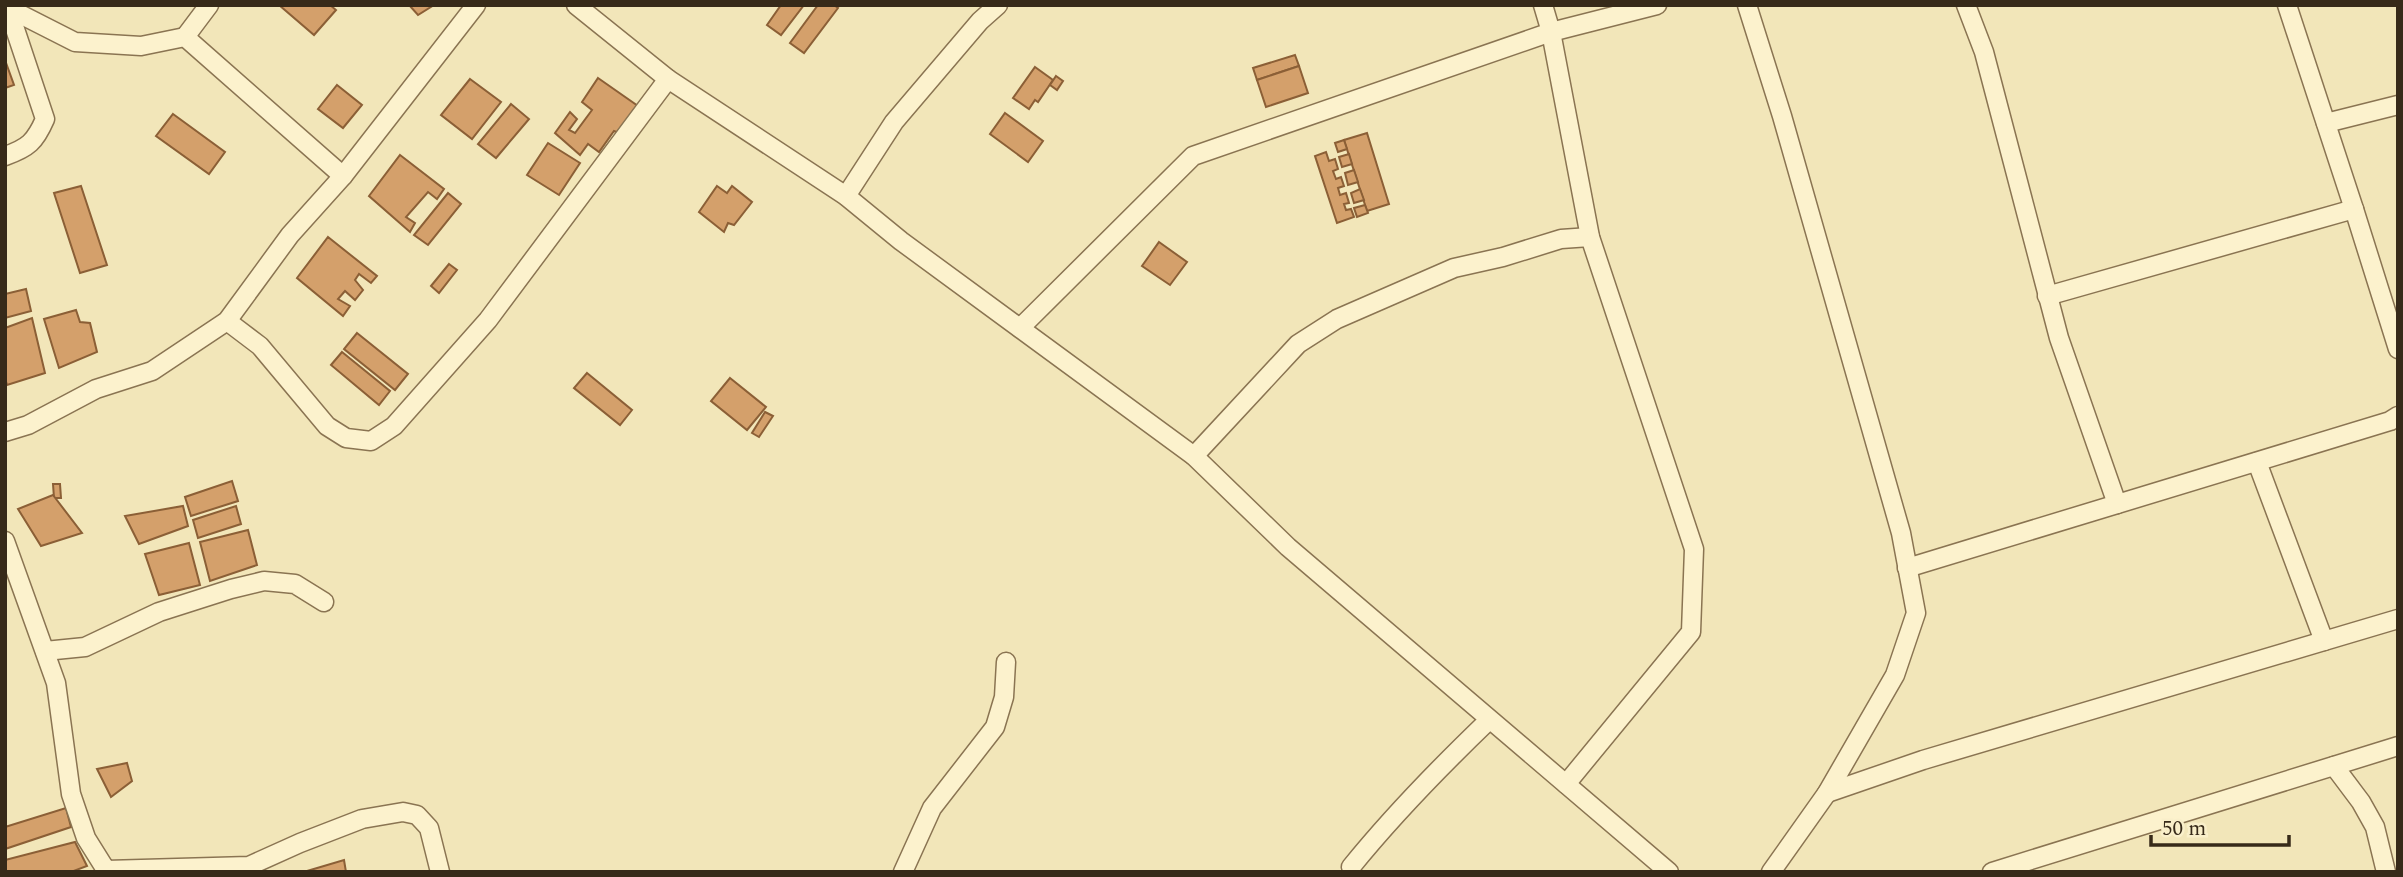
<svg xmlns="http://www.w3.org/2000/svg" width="2403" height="877" viewBox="0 0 2403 877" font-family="Spectral,serif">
<rect width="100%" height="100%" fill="#f2e6b9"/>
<g fill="#d4a06b" stroke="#8b5f36" stroke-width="2">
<path d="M279 5H330L336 10 314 35Z"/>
<path d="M409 5H434L418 15Z"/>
<path d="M781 5H804L781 35 767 25Z"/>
<path d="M818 5H834L838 8 804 53 790 43Z"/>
<path d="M1295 55 1299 66 1257 80 1253 68Z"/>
<path d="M5 60 14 85 5 88Z"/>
<path d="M1299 66 1308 93 1266 107 1257 80Z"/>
<path d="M1035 67 1053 80 1038 102 1035 100 1029 109 1013 98Z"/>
<path d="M1056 76 1063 81 1057 90 1050 85Z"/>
<path d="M598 78 638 106 619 133 614 131 599 152 588 144 580 155 555 133 570 112 577 119 569 130 575 133 592 110 582 102Z"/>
<path d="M470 79 501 102 472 139 441 115Z"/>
<path d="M337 85 362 105 343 128 318 109Z"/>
<path d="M511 104 529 119 496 158 478 144Z"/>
<path d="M1005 113 1043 141 1028 162 990 134Z"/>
<path d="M173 114 225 152 209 174 156 136Z"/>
<path d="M1367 133 1389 204 1367 211 1344 140Z"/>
<path d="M1344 140 1347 149 1338 152 1335 143Z"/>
<path d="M548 143 580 163 559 195 527 175Z"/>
<path d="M1326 152 1329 161 1335 159 1338 169 1333 171 1336 179 1341 177 1344 186 1338 188 1340 195 1346 193 1349 203 1344 204 1346 210 1351 209 1354 217 1337 223 1315 156Z"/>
<path d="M1349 154 1352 164 1342 167 1339 157Z"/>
<path d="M400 155 444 189 437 199 428 192 406 217 415 223 410 232 369 196Z"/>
<path d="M1354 170 1358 182 1348 185 1345 173Z"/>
<path d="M81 186 107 265 80 273 54 193Z"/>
<path d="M717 186 727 193 732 186 752 202 734 225 728 223 724 232 699 212Z"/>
<path d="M1360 189 1364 200 1354 203 1351 193Z"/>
<path d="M448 193 461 204 428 245 414 235Z"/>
<path d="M1365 205 1368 213 1357 217 1354 208Z"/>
<path d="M328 237 377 276 371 283 359 274 355 280 363 290 355 300 345 291 338 299 350 306 343 316 297 278Z"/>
<path d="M1159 242 1187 262 1170 285 1142 266Z"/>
<path d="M449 264 457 270 439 293 431 286Z"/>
<path d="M26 289 31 311 5 318V294Z"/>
<path d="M76 310 80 322 90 323 97 352 59 368 44 319Z"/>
<path d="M32 318 45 373 7 385 5 378V328Z"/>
<path d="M357 333 408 374 395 390 344 349Z"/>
<path d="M342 352 390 391 379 405 331 365Z"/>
<path d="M587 373 632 410 620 425 574 388Z"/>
<path d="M730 378 766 407 747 430 711 401Z"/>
<path d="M765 412 773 416 759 437 752 433Z"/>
<path d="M232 481 238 501 191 516 185 497Z"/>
<path d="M53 484H60L61 498H54Z"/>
<path d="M53 495 82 533 41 546 18 509Z"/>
<path d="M183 506 188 526 139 544 125 516Z"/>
<path d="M236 506 241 524 198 538 193 520Z"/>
<path d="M248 530 257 565 210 581 200 542Z"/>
<path d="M189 543 200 585 159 595 145 554Z"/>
<path d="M127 763 132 781 111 797 97 769Z"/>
<path d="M66 808 71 827 5 849V827Z"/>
<path d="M75 842 87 866 71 872H5V860Z"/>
<path d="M344 860 346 872 307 871Z"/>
</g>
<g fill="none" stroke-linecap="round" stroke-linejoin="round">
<g stroke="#8a7452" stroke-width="21">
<g id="minor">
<path d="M576 5 668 79 846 196 901 241 1194 456 1288 547 1669 872"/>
<path d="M1543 5 1551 32 1590 237 1694 549 1691 632 1566 784"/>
<path d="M1747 5 1782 116 1901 533 1916 613 1895 675 1827 793 1771 872"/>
<path d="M1966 5 1984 52 2059 338 2117 504"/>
<path d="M2287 5 2354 209 2398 349"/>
<path d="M8 8 75 42 141 46 185 37 343 176"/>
<path d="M185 37 209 5"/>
<path d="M2326 123 2398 105"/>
<path d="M5 156C28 148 35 142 45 119L7 5"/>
<path d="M846 196 894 122 980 21 998 5"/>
<path d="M2047 296 2354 209"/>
<path d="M227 321 260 346 327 426 346 438 371 441 394 426 488 320 668 79"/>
<path d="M1020 328 1193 156 1551 32 1657 5"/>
<path d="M5 432 28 425 96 389 152 371 227 321 290 235 343 176 476 5"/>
<path d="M1194 456 1298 344 1337 319 1454 268 1503 257 1561 239 1590 237"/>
<path d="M2257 462 2324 641"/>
<path d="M5 541 56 683 71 794 86 838 106 870 249 866 300 843 362 819 403 812 417 815 429 828 440 872"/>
<path d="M1907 568 2390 421 2398 416"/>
<path d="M45 651 85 647 159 612 231 589 264 581 295 584 324 602"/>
<path d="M2334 766 2361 802 2375 827 2386 872"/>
<path d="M1827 793 1923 760 2398 619"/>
<path d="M1351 867C1394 814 1440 767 1489 720"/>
<path d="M903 872 932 808 995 727 1004 697 1006 662"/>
<path d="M1992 872 2398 746"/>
</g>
</g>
<use href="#minor" stroke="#fcf2cd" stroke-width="18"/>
</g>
<rect width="2403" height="877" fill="none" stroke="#372a19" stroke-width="14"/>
<path d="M2151 835v10h138v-10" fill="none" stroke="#372a19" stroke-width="3.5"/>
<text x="2162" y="835" font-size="21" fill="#372a19" stroke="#f9efca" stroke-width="5" paint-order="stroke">50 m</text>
</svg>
